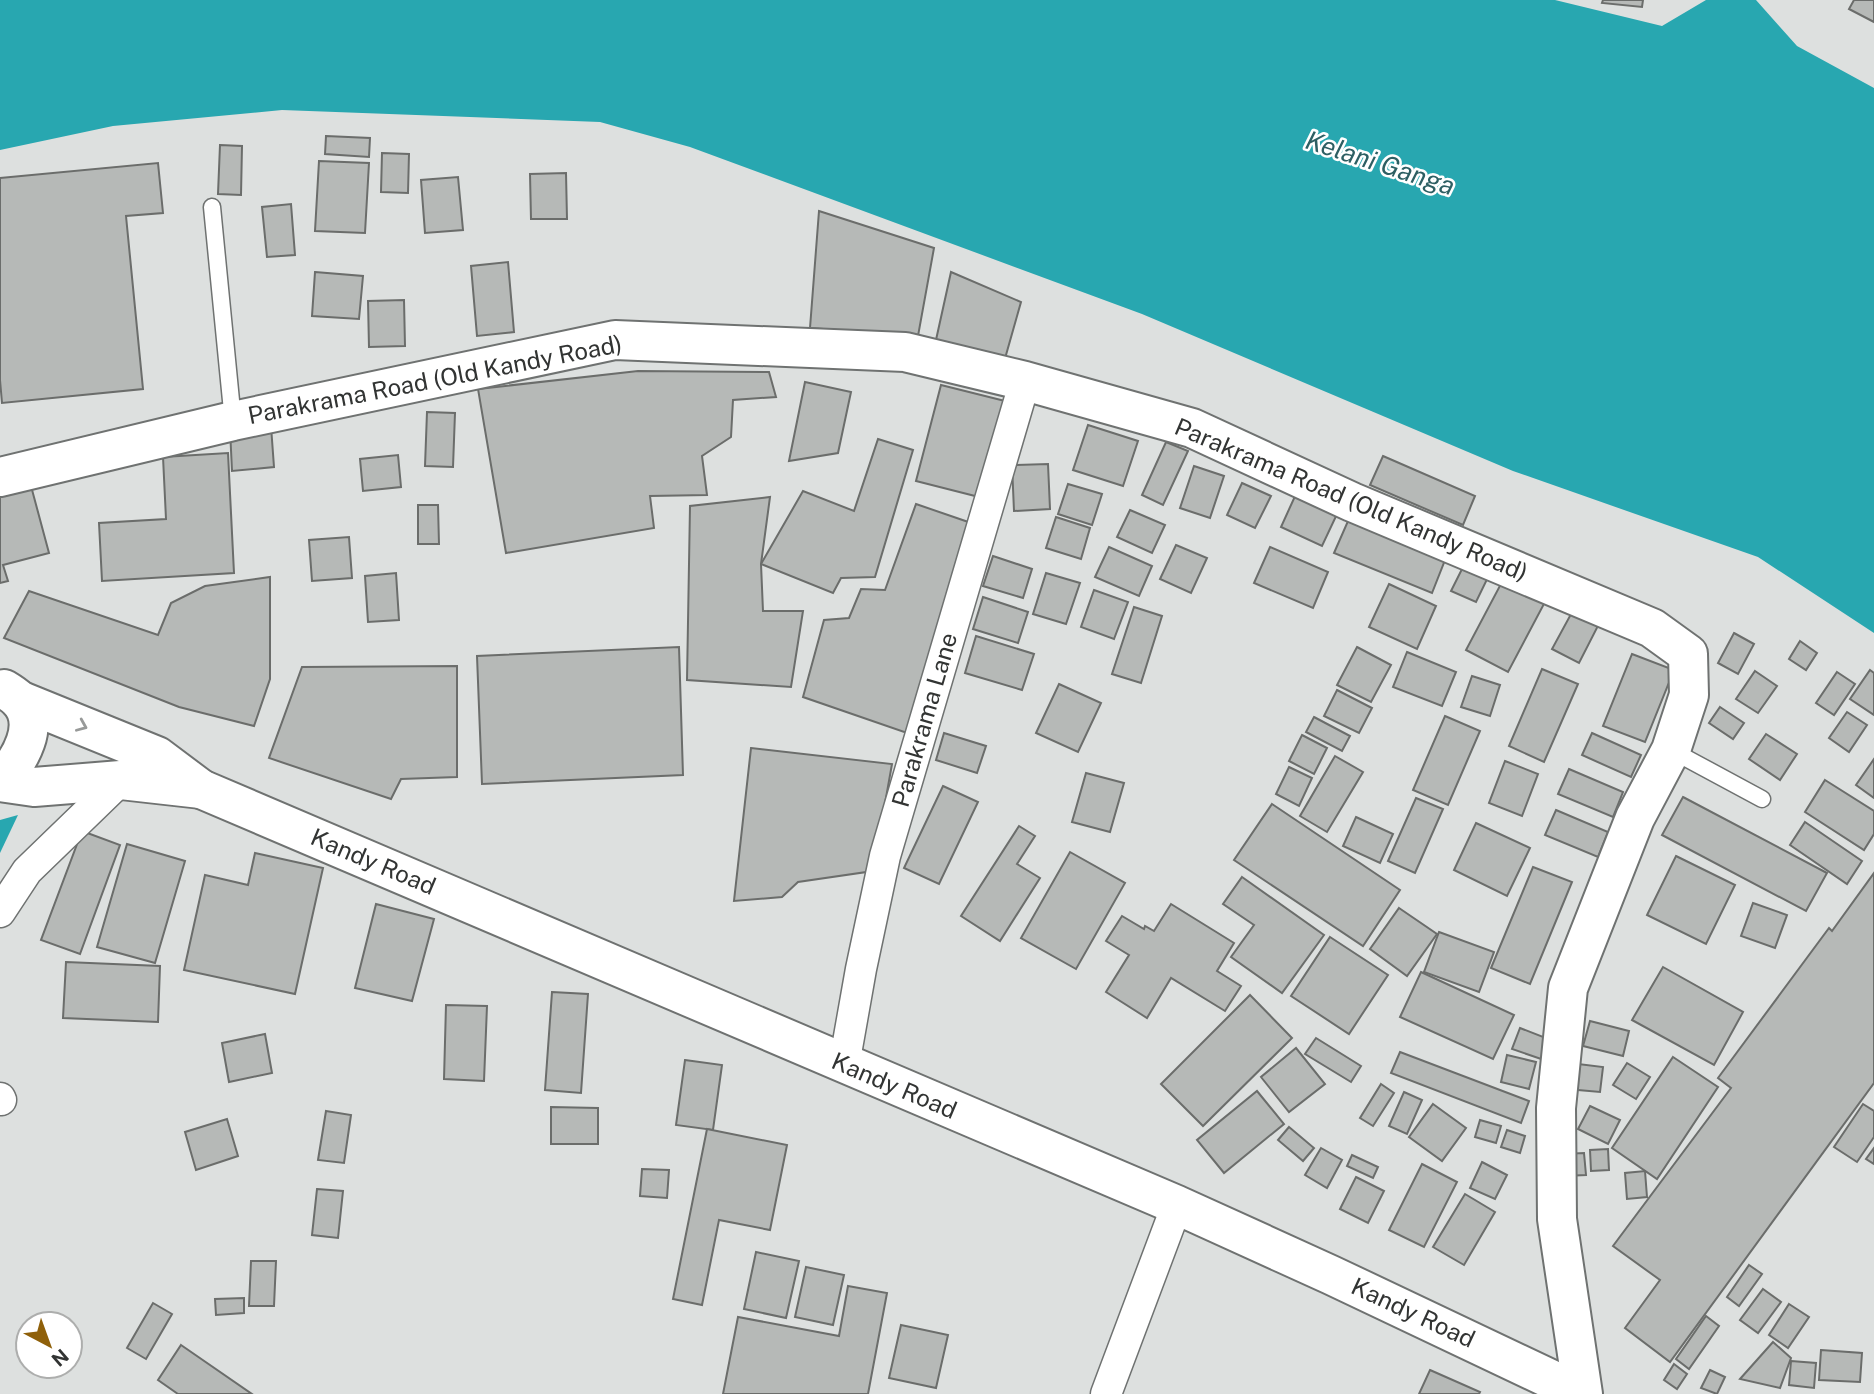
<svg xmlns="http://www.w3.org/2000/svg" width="1874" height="1394" viewBox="0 0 1874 1394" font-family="'Public Sans',sans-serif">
<rect width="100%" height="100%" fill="#dde0df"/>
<g fill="#28a7b0">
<path d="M0 0H1555L1662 26 1706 0H1756L1797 46 1874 88V633L1758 557 1513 471 1142 314 690 147 600 122 282 110 113 126 0 150Z"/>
<path d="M18 815 0 853V820Z"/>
</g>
<g fill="#b6b9b7" stroke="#6b6d6b" stroke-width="2">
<path d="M1603 0H1643L1642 7 1602 3Z"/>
<path d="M1854 0H1874V22L1849 9Z"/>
<path d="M326 136 370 138 369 157 325 154Z"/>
<path d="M220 145 242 146 241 195 218 194Z"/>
<path d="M382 153 409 154 408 193 381 192Z"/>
<path d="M319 161 369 163 365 233 315 231Z"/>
<path d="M158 163 163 213 126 216 143 389 2 403 0 380V178Z"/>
<path d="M566 173 567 219H531L530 174Z"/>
<path d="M458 177 463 230 425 233 421 180Z"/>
<path d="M291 204 295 255 267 257 262 207Z"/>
<path d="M819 211 934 248 918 336 810 328Z"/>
<path d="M508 262 514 332 477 336 471 266Z"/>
<path d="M315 272 363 276 359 319 312 316Z"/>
<path d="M951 272 1021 302 1004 362 934 349Z"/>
<path d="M404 300 405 346 369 347 368 301Z"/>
<path d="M638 371 769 372 776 397 733 400 731 437 702 456 707 495 650 496 654 528 506 553 478 389Z"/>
<path d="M805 382 851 392 838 453 789 461Z"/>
<path d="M941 385 1005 401 979 497 916 481Z"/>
<path d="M427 412 455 413 453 467 425 466Z"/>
<path d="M1088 425 1138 441 1123 486 1073 470Z"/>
<path d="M271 426 274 467 232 471 230 429Z"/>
<path d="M878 439 913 450 875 577 841 578 833 593 761 564 803 491 854 511Z"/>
<path d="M1166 442 1188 451 1163 505 1142 495Z"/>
<path d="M228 453 234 573 102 581 99 523 166 519 163 457Z"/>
<path d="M398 455 401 487 363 491 360 459Z"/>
<path d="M1383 456 1475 496 1463 525 1370 485Z"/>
<path d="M1048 464 1050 509 1014 511 1012 465Z"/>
<path d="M1194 466 1224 476 1210 518 1180 508Z"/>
<path d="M1242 483 1271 496 1255 528 1227 515Z"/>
<path d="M1068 484 1102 494 1092 525 1058 514Z"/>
<path d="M31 486 49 553 3 565 8 581 0 583V495Z"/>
<path d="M1296 494 1338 512 1322 546 1281 527Z"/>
<path d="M770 497 761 564 763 611H803L791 687 687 680 690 506Z"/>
<path d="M916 504 977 525 910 734 803 697 824 620 849 618 861 589 885 590Z"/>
<path d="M418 505H438L439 544H418Z"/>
<path d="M1130 510 1165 525 1152 553 1117 537Z"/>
<path d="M1056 517 1090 528 1081 559 1046 548Z"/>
<path d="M1348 521 1445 560 1432 593 1334 553Z"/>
<path d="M349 537 352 578 312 581 309 540Z"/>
<path d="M1176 545 1207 558 1191 593 1160 579Z"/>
<path d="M1109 547 1152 566 1139 596 1095 577Z"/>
<path d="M1270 547 1328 572 1313 608 1254 583Z"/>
<path d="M993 556 1032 569 1023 598 983 586Z"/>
<path d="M1468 557 1492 569 1476 602 1451 591Z"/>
<path d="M396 573 399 620 368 622 365 576Z"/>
<path d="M1046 573 1080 583 1066 624 1033 614Z"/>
<path d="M270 577V679L254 726 179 707 4 638 29 591 158 635 171 603 205 586Z"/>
<path d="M1503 580 1545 602 1508 672 1466 650Z"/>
<path d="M1389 584 1436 606 1417 649 1369 627Z"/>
<path d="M1094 590 1128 602 1114 639 1081 627Z"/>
<path d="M983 597 1028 612 1018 643 973 629Z"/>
<path d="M1577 603 1603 616 1579 663 1552 649Z"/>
<path d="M1134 607 1162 616 1141 683 1112 674Z"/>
<path d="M1734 633 1754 644 1738 674 1718 663Z"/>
<path d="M976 636 1034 654 1022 690 965 673Z"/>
<path d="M1800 641 1817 653 1806 670 1789 659Z"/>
<path d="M679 647 683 775 482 784 477 656Z"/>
<path d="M1357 647 1391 665 1371 702 1337 685Z"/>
<path d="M1407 652 1456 672 1442 706 1393 687Z"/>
<path d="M1632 654 1674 670 1645 742 1603 726Z"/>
<path d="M457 666V777L401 779 391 799 269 758 302 667Z"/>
<path d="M1542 669 1578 684 1544 762 1509 746Z"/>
<path d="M1870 670 1874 673V715L1850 699Z"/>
<path d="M1755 671 1777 686 1758 713 1736 699Z"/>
<path d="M1837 672 1855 684 1834 715 1816 703Z"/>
<path d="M1472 676 1500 685 1490 716 1461 707Z"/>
<path d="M1059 684 1101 703 1078 752 1036 733Z"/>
<path d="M1337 690 1372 708 1359 733 1324 716Z"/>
<path d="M1720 707 1744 723 1733 739 1709 723Z"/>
<path d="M1847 712 1867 725 1849 752 1829 738Z"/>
<path d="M1445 716 1480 731 1448 805 1413 790Z"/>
<path d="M1314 717 1350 736 1342 751 1306 732Z"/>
<path d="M944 733 986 746 977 773 936 760Z"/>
<path d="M1592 733 1641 755 1631 777 1582 755Z"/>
<path d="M1766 734 1797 754 1780 780 1749 759Z"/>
<path d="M1302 735 1327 748 1314 774 1289 761Z"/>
<path d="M751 748 892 764 873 871 798 882 782 897 734 901Z"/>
<path d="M1335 756 1363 772 1327 832 1300 816Z"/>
<path d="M1874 759V798L1856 785Z"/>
<path d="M1505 761 1538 774 1522 816 1489 803Z"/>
<path d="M1289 767 1312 778 1299 806 1276 794Z"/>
<path d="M1569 769 1623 792 1613 817 1558 794Z"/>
<path d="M1086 773 1124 783 1110 832 1072 822Z"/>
<path d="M1825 780 1874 811V834L1864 850 1805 812Z"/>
<path d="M943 786 978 802 939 884 904 868Z"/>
<path d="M1683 797 1827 873 1806 911 1662 835Z"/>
<path d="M1416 798 1443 809 1415 873 1388 861Z"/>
<path d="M1272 804 1400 890 1363 946 1234 860Z"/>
<path d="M1556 810 1608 832 1598 857 1545 835Z"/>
<path d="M1356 817 1393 834 1380 863 1343 846Z"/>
<path d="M1805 822 1862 861 1847 884 1790 845Z"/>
<path d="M1476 823 1530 848 1507 896 1454 870Z"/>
<path d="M1019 826 1035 836 1017 864 1040 878 1000 941 961 916Z"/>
<path d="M82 831 120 845 80 954 41 940Z"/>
<path d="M127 844 185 861 155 963 97 947Z"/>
<path d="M1070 852 1125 883 1076 969 1021 938Z"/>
<path d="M255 853 323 868 295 994 184 970 205 875 248 885Z"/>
<path d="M1676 856 1735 885 1706 944 1647 915Z"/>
<path d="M1533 867 1572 882 1530 984 1491 968Z"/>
<path d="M1874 873V1083L1670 1362 1625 1328 1660 1280 1613 1246 1731 1088 1718 1078 1829 928 1832 931Z"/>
<path d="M1242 877 1324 935 1282 993 1231 957 1254 925 1223 904Z"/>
<path d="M1753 903 1787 915 1775 948 1741 936Z"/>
<path d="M376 904 434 919 412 1001 355 988Z"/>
<path d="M1171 904 1234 943 1217 971 1241 986 1225 1011 1171 978 1147 1018 1106 992 1129 955 1106 941 1122 916 1144 929 1145 926 1154 931Z"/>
<path d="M1399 908 1437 934 1407 976 1370 949Z"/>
<path d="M1439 932 1494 952 1479 992 1424 972Z"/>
<path d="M1330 937 1388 975 1349 1034 1291 996Z"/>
<path d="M66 962 160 966 158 1022 63 1018Z"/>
<path d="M1663 967 1743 1012 1714 1065 1632 1020Z"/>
<path d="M1421 972 1514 1015 1493 1059 1400 1017Z"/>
<path d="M552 992 588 994 581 1093 545 1090Z"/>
<path d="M1250 995 1292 1038 1203 1126 1161 1084Z"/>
<path d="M446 1005 487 1006 484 1081 444 1079Z"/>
<path d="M1590 1021 1629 1031 1623 1056 1583 1046Z"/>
<path d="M1520 1028 1551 1040 1544 1060 1512 1049Z"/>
<path d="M265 1034 272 1073 229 1082 222 1043Z"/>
<path d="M1316 1038 1361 1066 1351 1082 1305 1054Z"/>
<path d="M1296 1048 1325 1084 1289 1112 1261 1077Z"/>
<path d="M1400 1052 1529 1101 1521 1123 1391 1073Z"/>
<path d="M1507 1055 1536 1062 1529 1089 1501 1082Z"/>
<path d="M1673 1057 1718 1087 1657 1179 1612 1148Z"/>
<path d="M685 1060 722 1065 713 1130 676 1125Z"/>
<path d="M1570 1063 1603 1067 1600 1092 1567 1089Z"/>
<path d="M1627 1063 1650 1077 1636 1099 1613 1085Z"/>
<path d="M1381 1084 1394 1093 1373 1126 1360 1118Z"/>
<path d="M1257 1091 1284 1124 1224 1173 1197 1140Z"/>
<path d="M1404 1092 1422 1100 1407 1134 1389 1126Z"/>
<path d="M1433 1104 1466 1128 1442 1161 1409 1137Z"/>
<path d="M1863 1104 1874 1111V1137L1857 1162 1834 1147Z"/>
<path d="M1590 1106 1620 1120 1608 1144 1578 1129Z"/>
<path d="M551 1107 598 1108V1144H551Z"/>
<path d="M326 1111 351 1115 344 1163 318 1160Z"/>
<path d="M227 1119 238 1156 196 1170 185 1132Z"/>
<path d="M1480 1120 1501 1126 1496 1143 1475 1137Z"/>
<path d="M1289 1127 1314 1148 1303 1161 1278 1140Z"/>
<path d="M707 1129 787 1145 770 1230 719 1220 702 1305 673 1299Z"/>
<path d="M1507 1130 1525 1136 1520 1153 1501 1147Z"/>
<path d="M1321 1148 1342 1160 1327 1188 1305 1175Z"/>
<path d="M1874 1148V1164L1866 1159Z"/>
<path d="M1608 1149 1609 1170 1591 1171 1590 1150Z"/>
<path d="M1584 1153 1586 1175 1564 1176 1563 1154Z"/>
<path d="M1352 1155 1378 1167 1373 1178 1347 1166Z"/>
<path d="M1482 1162 1507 1175 1495 1199 1470 1188Z"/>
<path d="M1422 1164 1457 1182 1424 1247 1389 1230Z"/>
<path d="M642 1169 669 1170 667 1198 640 1196Z"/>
<path d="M1645 1171 1647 1197 1627 1199 1625 1173Z"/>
<path d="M1356 1177 1384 1191 1368 1223 1340 1209Z"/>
<path d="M317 1189 343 1191 338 1238 312 1235Z"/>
<path d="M1465 1194 1495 1212 1464 1265 1433 1247Z"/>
<path d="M756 1252 799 1261 786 1318 744 1309Z"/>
<path d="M251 1261H276L274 1306H249Z"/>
<path d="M1749 1265 1762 1274 1739 1306 1727 1297Z"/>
<path d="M806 1267 844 1275 833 1325 795 1317Z"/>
<path d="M848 1286 887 1293 868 1394H723L738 1317 839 1336Z"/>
<path d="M1763 1289 1781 1302 1758 1333 1740 1320Z"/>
<path d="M244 1298V1313L216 1315 215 1299Z"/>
<path d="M153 1303 172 1314 146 1359 127 1348Z"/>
<path d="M1789 1304 1809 1317 1788 1348 1769 1335Z"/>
<path d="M1706 1316 1719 1326 1689 1369 1676 1359Z"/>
<path d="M901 1325 948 1335 936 1388 889 1378Z"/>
<path d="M1773 1342 1791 1358 1780 1388 1740 1379Z"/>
<path d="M181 1345 252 1394H178L158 1380Z"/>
<path d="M1821 1350 1862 1353 1860 1382 1819 1380Z"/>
<path d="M1791 1361 1816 1363 1814 1388 1789 1385Z"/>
<path d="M1674 1364 1687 1374 1677 1389 1664 1380Z"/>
<path d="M1430 1370 1480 1392 1479 1394H1419Z"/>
<path d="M1710 1370 1725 1377 1717 1394 1701 1388Z"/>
</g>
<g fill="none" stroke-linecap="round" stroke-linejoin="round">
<g stroke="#6f7271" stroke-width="19">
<g id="service">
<path d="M212 207 233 421"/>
<path d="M1671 750 1762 799"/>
</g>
</g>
<g stroke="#6f7271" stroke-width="33">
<g id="minor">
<path d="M0 912 27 871 121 780"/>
<path d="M844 1065 861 969 885 856 1025 381"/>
<path d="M0 1098 1 1100"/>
<path d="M1106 1394 1177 1205"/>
</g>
</g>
<g stroke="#6f7271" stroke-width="42">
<path id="primary" d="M0 477 233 421 615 340 905 352 1025 381 1192 428 1352 502 1652 628 1688 654 1689 695 1671 750 1635 818 1568 988 1556 1108 1557 1219 1583 1394"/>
</g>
<g stroke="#6f7271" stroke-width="42">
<g id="trunk">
<path d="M19 700 157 756 201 789 1177 1205 1331 1275 1582 1394"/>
<path d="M0 781C19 762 43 723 18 699 14 695 9 692 4 689"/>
<path d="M0 782 34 787 121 780 201 789"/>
</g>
</g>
<use href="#service" stroke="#fff" stroke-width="16"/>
<use href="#minor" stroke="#fff" stroke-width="30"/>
<use href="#primary" stroke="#fff" stroke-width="38"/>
<use href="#trunk" stroke="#fff" stroke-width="38"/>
</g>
<defs><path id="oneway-chevron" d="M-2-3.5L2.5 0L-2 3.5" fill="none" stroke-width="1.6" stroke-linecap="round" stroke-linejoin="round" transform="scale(1.75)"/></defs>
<use stroke="#989a99" href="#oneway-chevron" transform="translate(82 726) rotate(23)"/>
<g text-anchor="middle" stroke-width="5" stroke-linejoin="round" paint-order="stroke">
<g font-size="24" fill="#323433" stroke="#fff">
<text transform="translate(435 380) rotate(-11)" y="8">Parakrama Road (Old Kandy Road)</text>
<text transform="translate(1351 500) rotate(23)" y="8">Parakrama Road (Old Kandy Road)</text>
<text transform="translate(925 720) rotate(-74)" y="8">Parakrama Lane</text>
<text transform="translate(373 862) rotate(23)" y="8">Kandy Road</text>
<text transform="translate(894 1086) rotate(23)" y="8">Kandy Road</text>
<text transform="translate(1413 1313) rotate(25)" y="8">Kandy Road</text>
</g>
<g font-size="26" font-style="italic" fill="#2d5f63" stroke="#fff">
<text transform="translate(1380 163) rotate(18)" y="9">Kelani Ganga</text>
</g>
</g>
<g transform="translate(49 1345) rotate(139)"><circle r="33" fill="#ffffff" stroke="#adaead" stroke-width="2"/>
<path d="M0-5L12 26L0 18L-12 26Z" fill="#8f600a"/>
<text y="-10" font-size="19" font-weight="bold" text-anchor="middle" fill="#323433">N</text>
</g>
</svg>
